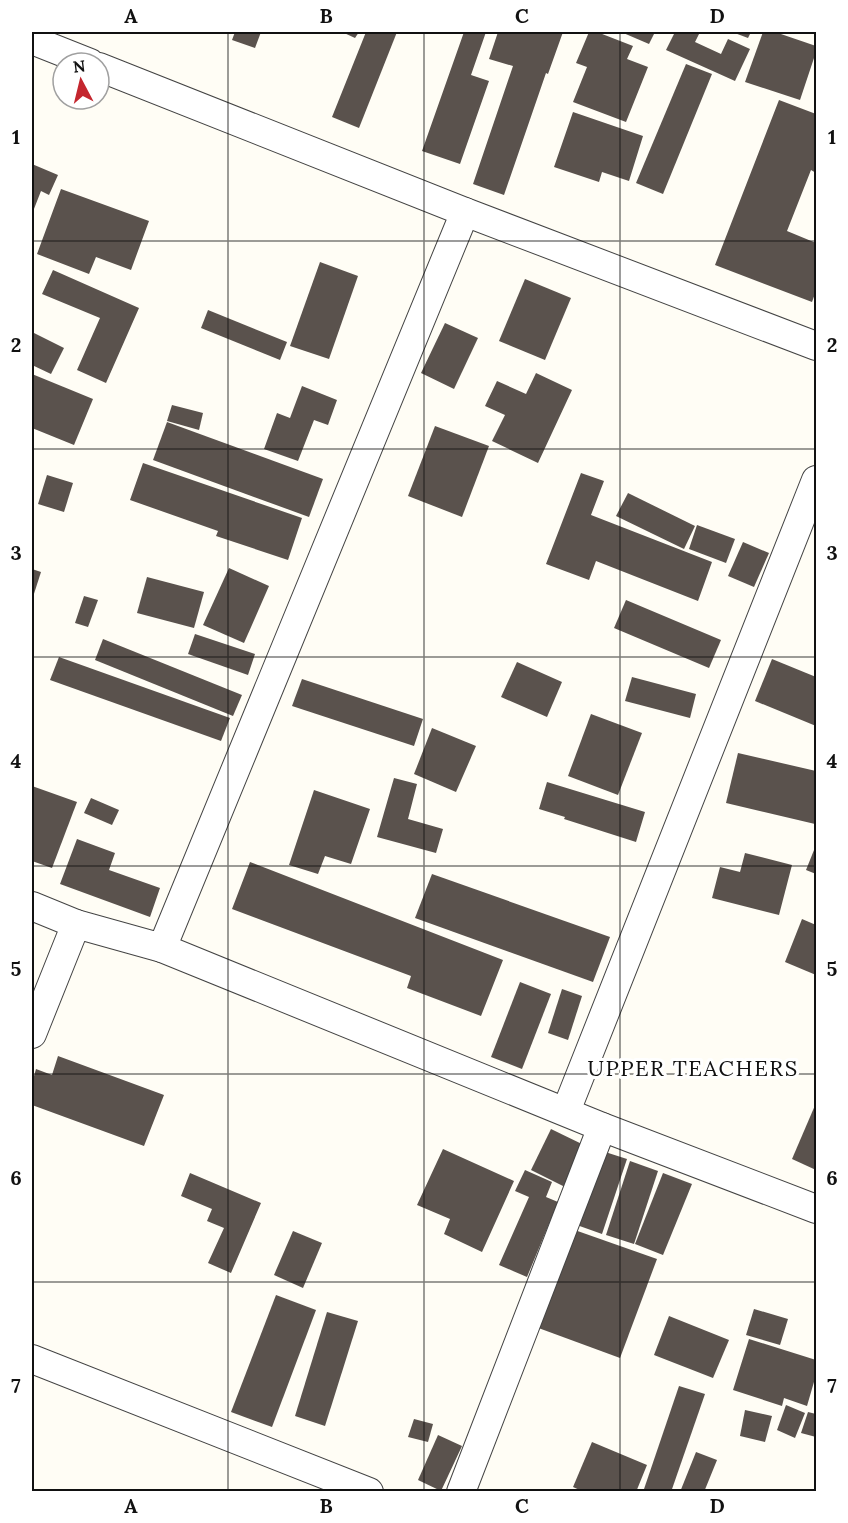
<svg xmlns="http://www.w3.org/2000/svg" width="848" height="1523" viewBox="0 0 848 1523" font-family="Lora,serif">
<rect width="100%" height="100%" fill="#fffdf5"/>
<g fill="#5a524d">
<path d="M235 32H261L255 48 232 40Z"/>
<path d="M342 32H359L355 38Z"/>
<path d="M366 32H397L359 128 332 117Z"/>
<path d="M464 32H486L471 75 489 81 460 164 422 151Z"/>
<path d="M498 32H563L548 74 546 73 504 195 473 184 513 66 489 59Z"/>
<path d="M589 32H597L633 46 627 59 648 67 626 122 573 102 587 67 576 63Z"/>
<path d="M621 32H655L649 44Z"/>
<path d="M675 32H700L695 42 721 54 728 39 750 49 735 81 666 50Z"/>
<path d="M732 32H751L748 38Z"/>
<path d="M763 32H775L816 46V52L800 100 745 82Z"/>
<path d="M686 64 712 74 663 194 636 183Z"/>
<path d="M779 100 816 114V173L811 170 787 231 816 243V291L812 302 715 265Z"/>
<path d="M573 112 643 136 629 181 602 172 599 182 554 167Z"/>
<path d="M32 164 58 175 49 195 41 191 32 214Z"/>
<path d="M61 189 149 221 131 270 96 257 89 274 37 254Z"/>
<path d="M320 262 358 276 329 359 290 346Z"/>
<path d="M53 270 139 308 106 383 77 370 100 318 42 294Z"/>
<path d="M525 279 571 298 545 360 499 341Z"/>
<path d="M208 310 287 342 280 360 201 328Z"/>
<path d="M445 323 478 338 454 389 421 373Z"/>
<path d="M32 332 64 348 51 374 32 365Z"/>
<path d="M536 373 572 390 538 463 492 441 505 415 485 406 497 381 526 394Z"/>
<path d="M32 374 93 399 74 445 32 428Z"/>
<path d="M302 386 337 400 328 425 314 420 298 461 264 449 277 413 290 418Z"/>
<path d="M172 405 203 413 199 430 167 421Z"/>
<path d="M167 422 323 479 309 517 153 460Z"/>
<path d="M435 426 489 446 462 517 408 496Z"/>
<path d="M143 463 302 518 288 560 216 536 218 531 130 500Z"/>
<path d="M581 473 604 481 591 515 712 562 698 601 596 561 589 580 546 564Z"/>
<path d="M47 475 73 483 64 512 38 504Z"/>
<path d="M628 493 695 526 684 549 616 516Z"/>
<path d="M697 525 735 539 726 563 689 549Z"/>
<path d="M743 542 769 553 754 587 728 576Z"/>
<path d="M229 568 269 586 244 643 203 625Z"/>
<path d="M32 569 41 572 32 600Z"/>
<path d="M147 577 204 592 194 628 137 613Z"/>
<path d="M84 596 98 600 88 627 75 623Z"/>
<path d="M626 600 721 640 709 668 614 628Z"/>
<path d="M195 634 255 654 248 675 188 654Z"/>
<path d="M103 639 242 695 233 716 95 660Z"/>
<path d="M59 657 230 718 221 741 50 680Z"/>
<path d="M772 659 816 677V726L755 701Z"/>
<path d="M517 662 562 682 547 717 501 697Z"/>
<path d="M632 677 696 694 690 718 625 701Z"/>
<path d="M302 679 423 719 414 746 292 706Z"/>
<path d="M591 714 642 733 618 795 568 776Z"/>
<path d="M432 728 476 746 456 792 414 774Z"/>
<path d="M738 753 816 771 815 824 726 803Z"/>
<path d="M394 778 417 784 408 819 443 829 436 853 377 837Z"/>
<path d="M547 782 645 812 636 842 564 819 565 817 539 809Z"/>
<path d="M32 786 77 802 52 868 32 861Z"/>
<path d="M314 790 370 809 351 864 325 856 318 874 289 865Z"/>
<path d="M91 798 119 810 112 825 84 813Z"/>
<path d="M77 839 115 853 109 870 160 888 150 917 60 884Z"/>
<path d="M816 845V874L806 870Z"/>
<path d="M745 853 792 865 779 915 712 898 720 867 740 872Z"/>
<path d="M250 862 503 960 481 1016 407 988 411 976 232 909Z"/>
<path d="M432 874 610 937 593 982 415 918Z"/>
<path d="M802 919 816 925V975L785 962Z"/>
<path d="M520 982 551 994 522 1069 491 1057Z"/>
<path d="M562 989 582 996 568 1040 548 1033Z"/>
<path d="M58 1056 164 1095 144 1146 32 1105V1083L36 1069 52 1075Z"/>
<path d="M816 1103V1170L792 1159Z"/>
<path d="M551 1129 588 1147 567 1188 531 1170Z"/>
<path d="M443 1149 514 1181 482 1252 444 1234 450 1219 417 1205Z"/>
<path d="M599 1150 627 1159 602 1234 574 1224Z"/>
<path d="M630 1161 658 1171 634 1244 606 1235Z"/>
<path d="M525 1170 552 1182 546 1197 558 1202 527 1277 499 1265 529 1197 515 1191Z"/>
<path d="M190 1173 261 1203 231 1273 208 1263 224 1228 207 1221 212 1209 181 1196Z"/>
<path d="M663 1173 692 1184 663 1255 635 1244Z"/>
<path d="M569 1228 657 1259 620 1358 533 1326Z"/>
<path d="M293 1231 322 1243 303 1288 274 1275Z"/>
<path d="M276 1295 316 1310 272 1427 231 1412Z"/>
<path d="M754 1309 788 1319 780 1345 746 1335Z"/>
<path d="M327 1312 358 1321 325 1426 295 1416Z"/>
<path d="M669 1316 729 1340 713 1378 654 1355Z"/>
<path d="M749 1339 816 1360V1375L807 1406 784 1398 782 1406 733 1390Z"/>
<path d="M679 1386 705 1394 671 1492H643Z"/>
<path d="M786 1405 805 1413 795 1438 777 1430Z"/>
<path d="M745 1410 772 1416 765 1442 740 1436Z"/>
<path d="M808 1412 816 1414V1437L801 1433Z"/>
<path d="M414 1419 433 1424 428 1442 408 1437Z"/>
<path d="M438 1435 462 1446 441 1491 418 1480Z"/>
<path d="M592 1442 647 1465 636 1492H584L573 1487Z"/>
<path d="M696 1452 717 1460 704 1492H680Z"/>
</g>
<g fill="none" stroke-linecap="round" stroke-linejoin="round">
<g stroke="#444" stroke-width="30">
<g id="minor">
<path d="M32 40 90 63"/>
<path d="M99 67 465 212 816 346"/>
<path d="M32 906 76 924"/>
<path d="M162 948 602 1127 816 1209"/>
<path d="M32 1034 76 924 162 948 465 212"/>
<path d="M566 1111 816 480"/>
<path d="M32 1359 369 1492"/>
<path d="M461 1492 602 1127"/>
</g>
</g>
<use href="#minor" stroke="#fff" stroke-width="28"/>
</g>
<path fill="none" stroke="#111" stroke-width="1.5" stroke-opacity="0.55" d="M228 32V1492M424 32V1492M620 32V1492M32 241H816M32 449H816M32 657H816M32 866H816M32 1074H816M32 1282H816"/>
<g text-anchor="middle" stroke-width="6" stroke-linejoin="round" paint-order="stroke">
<g font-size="22" letter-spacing="1.5" fill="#111" stroke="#fff">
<text x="693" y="1076">UPPER TEACHERS</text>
</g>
</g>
<rect width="848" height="1523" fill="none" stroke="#ffffff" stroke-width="66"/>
<g transform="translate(81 81) rotate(353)"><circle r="28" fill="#ffffff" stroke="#a0a0a0" stroke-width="1.5"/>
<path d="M0-4.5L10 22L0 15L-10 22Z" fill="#c4262e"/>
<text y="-9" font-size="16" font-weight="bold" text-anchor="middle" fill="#111111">N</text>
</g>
<rect x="33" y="33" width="782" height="1457" fill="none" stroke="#111" stroke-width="2"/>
<g font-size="20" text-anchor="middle" font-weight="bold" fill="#111">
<text x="131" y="23">A</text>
<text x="326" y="23">B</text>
<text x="522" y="23">C</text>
<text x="717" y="23">D</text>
<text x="16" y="144">1</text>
<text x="832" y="144">1</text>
<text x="16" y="352">2</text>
<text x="832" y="352">2</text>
<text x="16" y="560">3</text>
<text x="832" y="560">3</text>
<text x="16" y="768">4</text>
<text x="832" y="768">4</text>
<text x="16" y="976">5</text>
<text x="832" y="976">5</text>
<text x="16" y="1185">6</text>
<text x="832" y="1185">6</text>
<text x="16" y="1393">7</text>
<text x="832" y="1393">7</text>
<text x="131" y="1513">A</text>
<text x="326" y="1513">B</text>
<text x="522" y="1513">C</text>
<text x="717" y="1513">D</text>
</g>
</svg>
